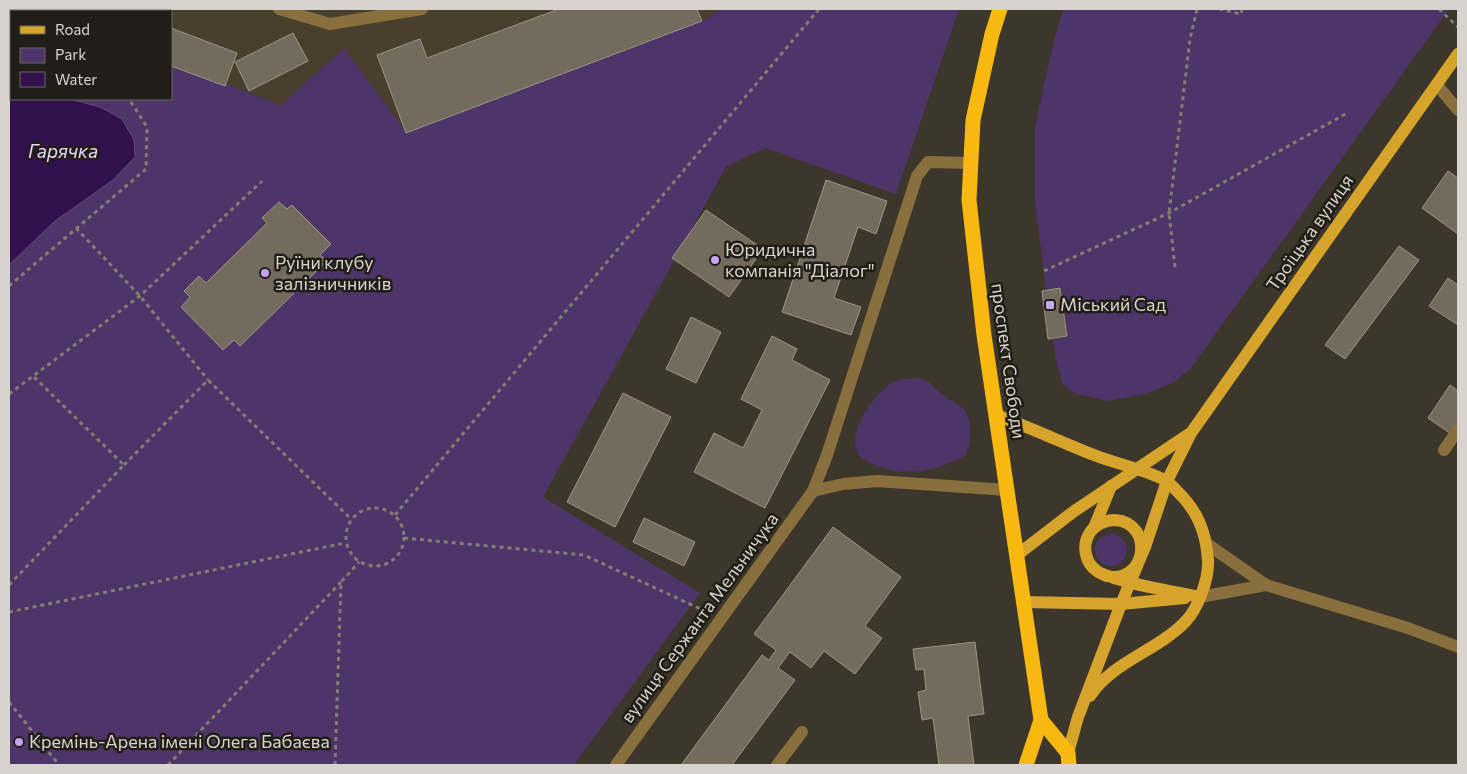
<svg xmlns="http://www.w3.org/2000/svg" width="1467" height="774" viewBox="0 0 1467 774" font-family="Commissioner,sans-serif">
<rect width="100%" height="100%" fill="#3d362a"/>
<path fill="#483f2c" d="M31 9H721L702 21 406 133 281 105 171 62V11H37Z"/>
<g fill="#4e3569">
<path d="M9 9H31L37 11H11V99H171V62L281 105 344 48 407 133 702 21 721 9H959L896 194 765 148 726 167 543 497 700 593 574 765H9Z"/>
<path d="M1064 9H1449L1191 368 1174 382 1149 393 1108 401 1074 393 1063 385 1056 361 1053 340 1068 337 1061 287 1046 289 1035 201V126L1054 40Z"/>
<path d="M913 378C931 379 928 383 940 393 947 399 957 402 963 409 973 420 972 442 966 455 937 471 907 478 875 465 870 462 862 460 859 455 845 435 874 394 891 383 898 379 906 379 913 378Z"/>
<circle cx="1111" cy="550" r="16"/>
</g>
<path fill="#31104d" stroke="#634b73" d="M9 81 11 82V99H70L100 107 122 119 134 140 135 157 113 180 55 221 9 265Z"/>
<g fill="#736c5e" stroke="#9c9586">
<path d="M19 9H119L126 11H25Z"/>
<path d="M559 9H697L702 21 406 133 377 55 420 39 427 58Z"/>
<path d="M171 28 237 53 225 86 171 66Z"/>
<path d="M293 33 308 61 249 91 235 62Z"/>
<path d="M1448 171 1458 178V234L1422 208Z"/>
<path d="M826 180 887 201 876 234 858 227 834 298 861 307 851 335 782 312Z"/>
<path d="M279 202 287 209 292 205 331 244 320 255 327 261 240 346 234 340 223 350 181 307 190 297 184 291 199 276 206 283 267 223 262 218Z"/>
<path d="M706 210 763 249 729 297 672 258Z"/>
<path d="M1399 246 1419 260 1345 359 1325 345Z"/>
<path d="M1448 278 1458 285V325L1429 306Z"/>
<path d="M1060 288 1067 336 1048 339 1042 291Z"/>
<path d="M691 317 721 332 696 383 666 369Z"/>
<path d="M772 336 797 349 792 360 830 380 765 508 694 472 714 433 743 448 762 410 741 399Z"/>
<path d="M1450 385 1458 391V423L1451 434 1428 418Z"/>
<path d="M623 393 671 417 615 527 567 502Z"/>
<path d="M644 518 695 542 684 566 633 542Z"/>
<path d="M833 527 901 577 865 626 882 638 855 674 824 651 811 668 790 652 778 668 795 680 732 765H681L762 655 769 660 776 650 754 634Z"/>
<path d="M975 642 984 714 968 716 974 765H939L933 718 922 720 918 692 926 690 924 669 916 670 913 649Z"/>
</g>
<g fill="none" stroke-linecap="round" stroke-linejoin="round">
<g stroke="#827d73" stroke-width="3" stroke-dasharray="4 4" stroke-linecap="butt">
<path d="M1219 9 1241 14 1242 9"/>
<path d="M1439 9 1458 27"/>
<path d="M9 50 11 51"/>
<path d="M76 228 140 296 208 380"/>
<path d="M1175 267 1169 213 1190 39 1197 9"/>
<path d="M1044 271 1169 213 1349 112"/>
<path d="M9 286 146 169 147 127 129 99"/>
<path d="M9 394 140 296 262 181"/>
<path d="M124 465 208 380 351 519"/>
<circle cx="375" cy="537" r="29"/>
<path d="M395 515 819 9"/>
<path d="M404 538 584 555 705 611"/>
<path d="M9 585 124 465 33 376"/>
<path d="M9 612 345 543"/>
<path d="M9 702 59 765"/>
<path d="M168 765 341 582"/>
<path d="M335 765 341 582 359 562"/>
</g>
<g stroke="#886f3d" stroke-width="12">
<path d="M279 9 330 24 422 9"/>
<path d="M1437 85 1458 110"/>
<path d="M1444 450 1458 430"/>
<path d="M813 491 843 484 877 481 1007 490"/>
<path d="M1207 544 1266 585 1408 628 1458 647"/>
<path d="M1200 597 1266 585"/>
<path d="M616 765 813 491 827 455 917 176 928 162 971 163"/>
<path d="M777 765 802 732"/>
</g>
<g stroke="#d7a42b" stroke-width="12">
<path d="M996 415C1029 427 1061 442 1094 455 1117 464 1143 469 1165 480 1169 482 1173 487 1176 490 1197 510 1206 531 1208 560 1209 579 1198 609 1185 622 1157 651 1112 662 1090 696"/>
<path d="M1094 528 1111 486"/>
<path d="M1017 555 1073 512 1189 434"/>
<path d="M1106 576C1147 585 1155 523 1115 520 1105 520 1094 525 1089 534 1082 546 1085 563 1097 571 1102 575 1109 576 1114 578 1142 587 1172 591 1200 597"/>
<path d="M1024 602 1121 604 1185 598"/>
<path d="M1068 753 1078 717 1121 604 1145 547 1167 481 1191 433 1458 54"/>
</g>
<g stroke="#f7b910" stroke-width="15">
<path d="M1000 9 992 34 973 120 969 200 984 335 1041 720 1026 765"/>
<path d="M1041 720 1068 753 1069 765"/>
</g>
</g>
<g fill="#c8a6ef" stroke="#211e18" stroke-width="2">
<circle cx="715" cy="260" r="5"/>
<circle cx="265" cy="273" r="5"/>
<rect x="1045" y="300" width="10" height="10" rx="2.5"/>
<circle cx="19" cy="742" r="5"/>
</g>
<g text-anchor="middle" stroke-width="5" stroke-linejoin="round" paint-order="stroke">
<g font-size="18" fill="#d8d4cd" stroke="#211e18">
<text transform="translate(1310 233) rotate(-55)" y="6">Троїцька вулиця</text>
<text transform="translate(1008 361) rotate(82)" y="6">проспект Свободи</text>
<text transform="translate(700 618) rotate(-54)" y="6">вулиця Сержанта Мельничука</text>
</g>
<g font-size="18" fill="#d8d4cd" stroke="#211e18" text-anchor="start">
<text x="725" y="256">Юридична<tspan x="725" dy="21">компанія "Діалог"</tspan></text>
<text x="275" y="269">Руїни клубу<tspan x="275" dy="21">залізничників</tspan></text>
<text x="1060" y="311">Міський Сад</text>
<text x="29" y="748">Кремінь-Арена імені Олега Бабаєва</text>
</g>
<g font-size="19" font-style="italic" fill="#e6d5fb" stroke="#211e18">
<text x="63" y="158">Гарячка</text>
</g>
</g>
<rect width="1467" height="774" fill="none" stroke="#d8d4cd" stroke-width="20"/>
<rect x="10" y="10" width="162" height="90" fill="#211e18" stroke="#6a6760"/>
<rect x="20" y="26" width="25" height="8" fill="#d7a42b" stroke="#6a6760"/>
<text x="55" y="35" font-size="15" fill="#d8d4cd">Road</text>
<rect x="20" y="48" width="25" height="15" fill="#4e3569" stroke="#6a6760"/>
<text x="55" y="60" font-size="15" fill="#d8d4cd">Park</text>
<rect x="20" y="72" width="25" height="15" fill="#31104d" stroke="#6a6760"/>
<text x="55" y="85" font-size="15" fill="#d8d4cd">Water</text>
</svg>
